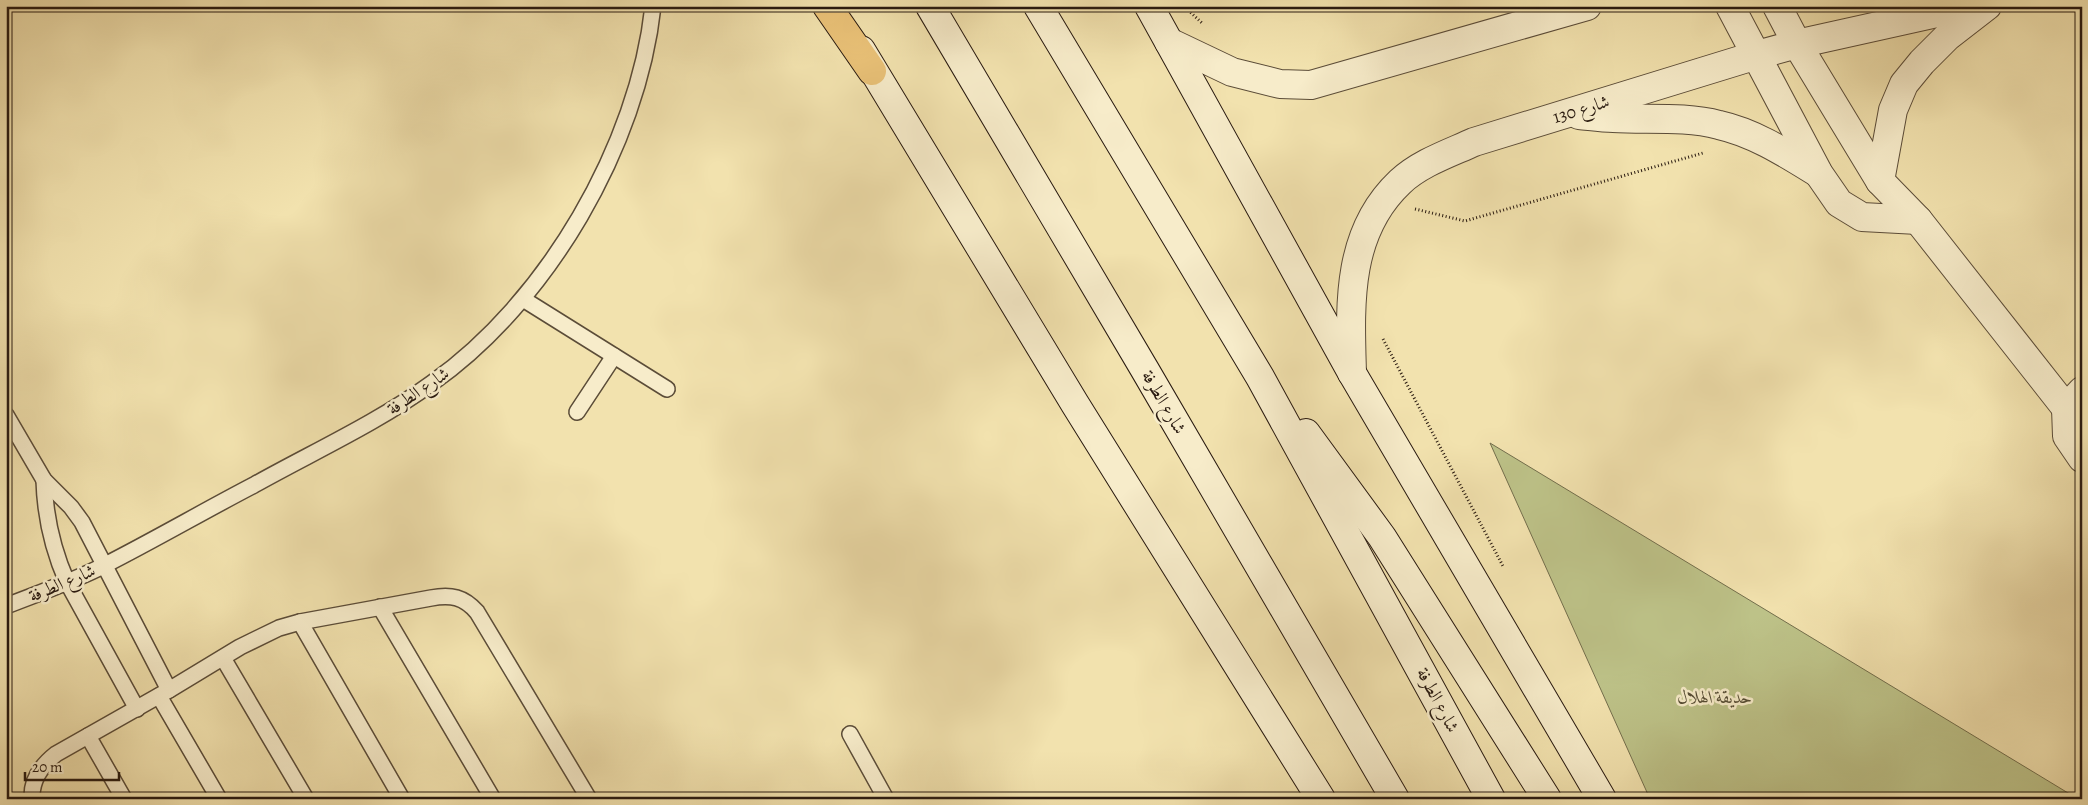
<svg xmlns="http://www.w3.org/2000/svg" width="2088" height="805" viewBox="0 0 2088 805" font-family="Alegreya,Amiri,serif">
<rect width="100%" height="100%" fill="#f2e2ae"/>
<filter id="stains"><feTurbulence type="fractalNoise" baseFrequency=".004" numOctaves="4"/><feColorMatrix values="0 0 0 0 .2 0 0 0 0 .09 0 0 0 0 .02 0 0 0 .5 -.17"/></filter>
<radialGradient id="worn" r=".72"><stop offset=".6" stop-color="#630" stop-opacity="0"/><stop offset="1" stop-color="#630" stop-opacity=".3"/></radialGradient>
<path fill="#bdc288" stroke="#736e4c" d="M1490 443 2078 799H1650Z"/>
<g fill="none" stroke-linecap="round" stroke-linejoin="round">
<g stroke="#5b4c38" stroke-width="18">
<g id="lane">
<path d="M523 299 667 389"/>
<path d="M577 412 614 356"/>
<path d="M6 415 44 480 71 507 82 522 169 690"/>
<path d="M44 480C45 517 52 548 67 582L137 709"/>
<path d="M6 606C39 593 74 581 105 565 156 539 204 511 254 485 313 452 377 423 432 383 547 302 638 146 653 6"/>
<path d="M380 607 493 799"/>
<path d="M300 622 402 799"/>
<path d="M223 658 306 799"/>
<path d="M159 696 219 799"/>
<path d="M850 734 886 799"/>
<path d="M88 736 124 799"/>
<path d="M32 799C31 780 42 765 56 754L169 690 240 647 279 628 300 622 431 598C451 594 464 597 477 612L589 799"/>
</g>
</g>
<g stroke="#5b4c38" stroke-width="30">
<g id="street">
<path d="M1730 6 1819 174 1839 203 1862 217 1918 220"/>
<path d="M1777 6 1797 44 1880 181 1918 220 2066 408"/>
<path d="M1169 42 1232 72 1280 84 1311 85 1587 6"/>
<path d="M1579 115C1590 116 1601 118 1613 118 1648 120 1685 116 1719 125 1755 133 1787 154 1818 173"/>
<path d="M1880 181 1893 110 1904 84 1922 62 1947 37 1987 6"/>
<path d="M1352 373C1350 305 1346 233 1400 182 1420 163 1450 153 1474 142L1757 55 1797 44 1968 6"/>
<path d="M2082 391 2066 408 2067 436 2082 458"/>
</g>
</g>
<g stroke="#291a10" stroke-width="30">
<g id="secondary">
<path d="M930 6 1145 370 1395 799"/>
<path d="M1038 6 1260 377 1491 799"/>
<path d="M1149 6 1352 373 1602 799"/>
<path d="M861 50 1075 404 1321 799"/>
<path d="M1306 433 1382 537 1547 799"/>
</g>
</g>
<g stroke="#291a10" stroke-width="30">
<path id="highway" d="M827 6 872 71"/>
</g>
<g stroke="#291a10" stroke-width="3" stroke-dasharray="1 2.5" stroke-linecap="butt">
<path d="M1188 10 1202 23"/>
<path d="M1415 209 1465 221 1703 153"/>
<path d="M1383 339 1504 568"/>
</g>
<use href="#lane" stroke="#f7ecca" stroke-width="15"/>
<use href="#street" stroke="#f7ecca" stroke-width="28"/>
<use href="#secondary" stroke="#f7ecca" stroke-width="28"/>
<use href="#highway" stroke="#e9c177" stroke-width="28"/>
</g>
<g text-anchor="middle" stroke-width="5" stroke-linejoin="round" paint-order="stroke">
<g font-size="18" fill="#291a10" stroke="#f7ecca">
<text transform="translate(1581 109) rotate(-17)" y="6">شارع 130</text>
<text transform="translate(418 391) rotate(-34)" y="6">شارع الطرفة</text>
<text transform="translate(1164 402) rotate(60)" y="6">شارع الطرفة</text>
<text transform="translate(62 583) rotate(-23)" y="6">شارع الطرفة</text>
<text transform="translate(1438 700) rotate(62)" y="6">شارع الطرفة</text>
</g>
<g font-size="18" font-style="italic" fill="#554c34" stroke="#f7ecca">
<text x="1715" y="703">حديقة الهلال</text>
</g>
</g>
<rect width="2088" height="805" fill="none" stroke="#f2e2ae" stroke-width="25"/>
<rect x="8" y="8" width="2073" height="790" fill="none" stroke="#291a10" stroke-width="2.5"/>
<rect x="12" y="12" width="2063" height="780" fill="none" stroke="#291a10"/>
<path d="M25 772v8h94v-8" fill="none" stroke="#291a10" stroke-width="2.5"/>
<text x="32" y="772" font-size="15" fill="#291a10" stroke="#f7ecca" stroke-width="4" paint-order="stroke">20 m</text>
<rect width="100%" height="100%" filter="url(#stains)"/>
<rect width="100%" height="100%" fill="url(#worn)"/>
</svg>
